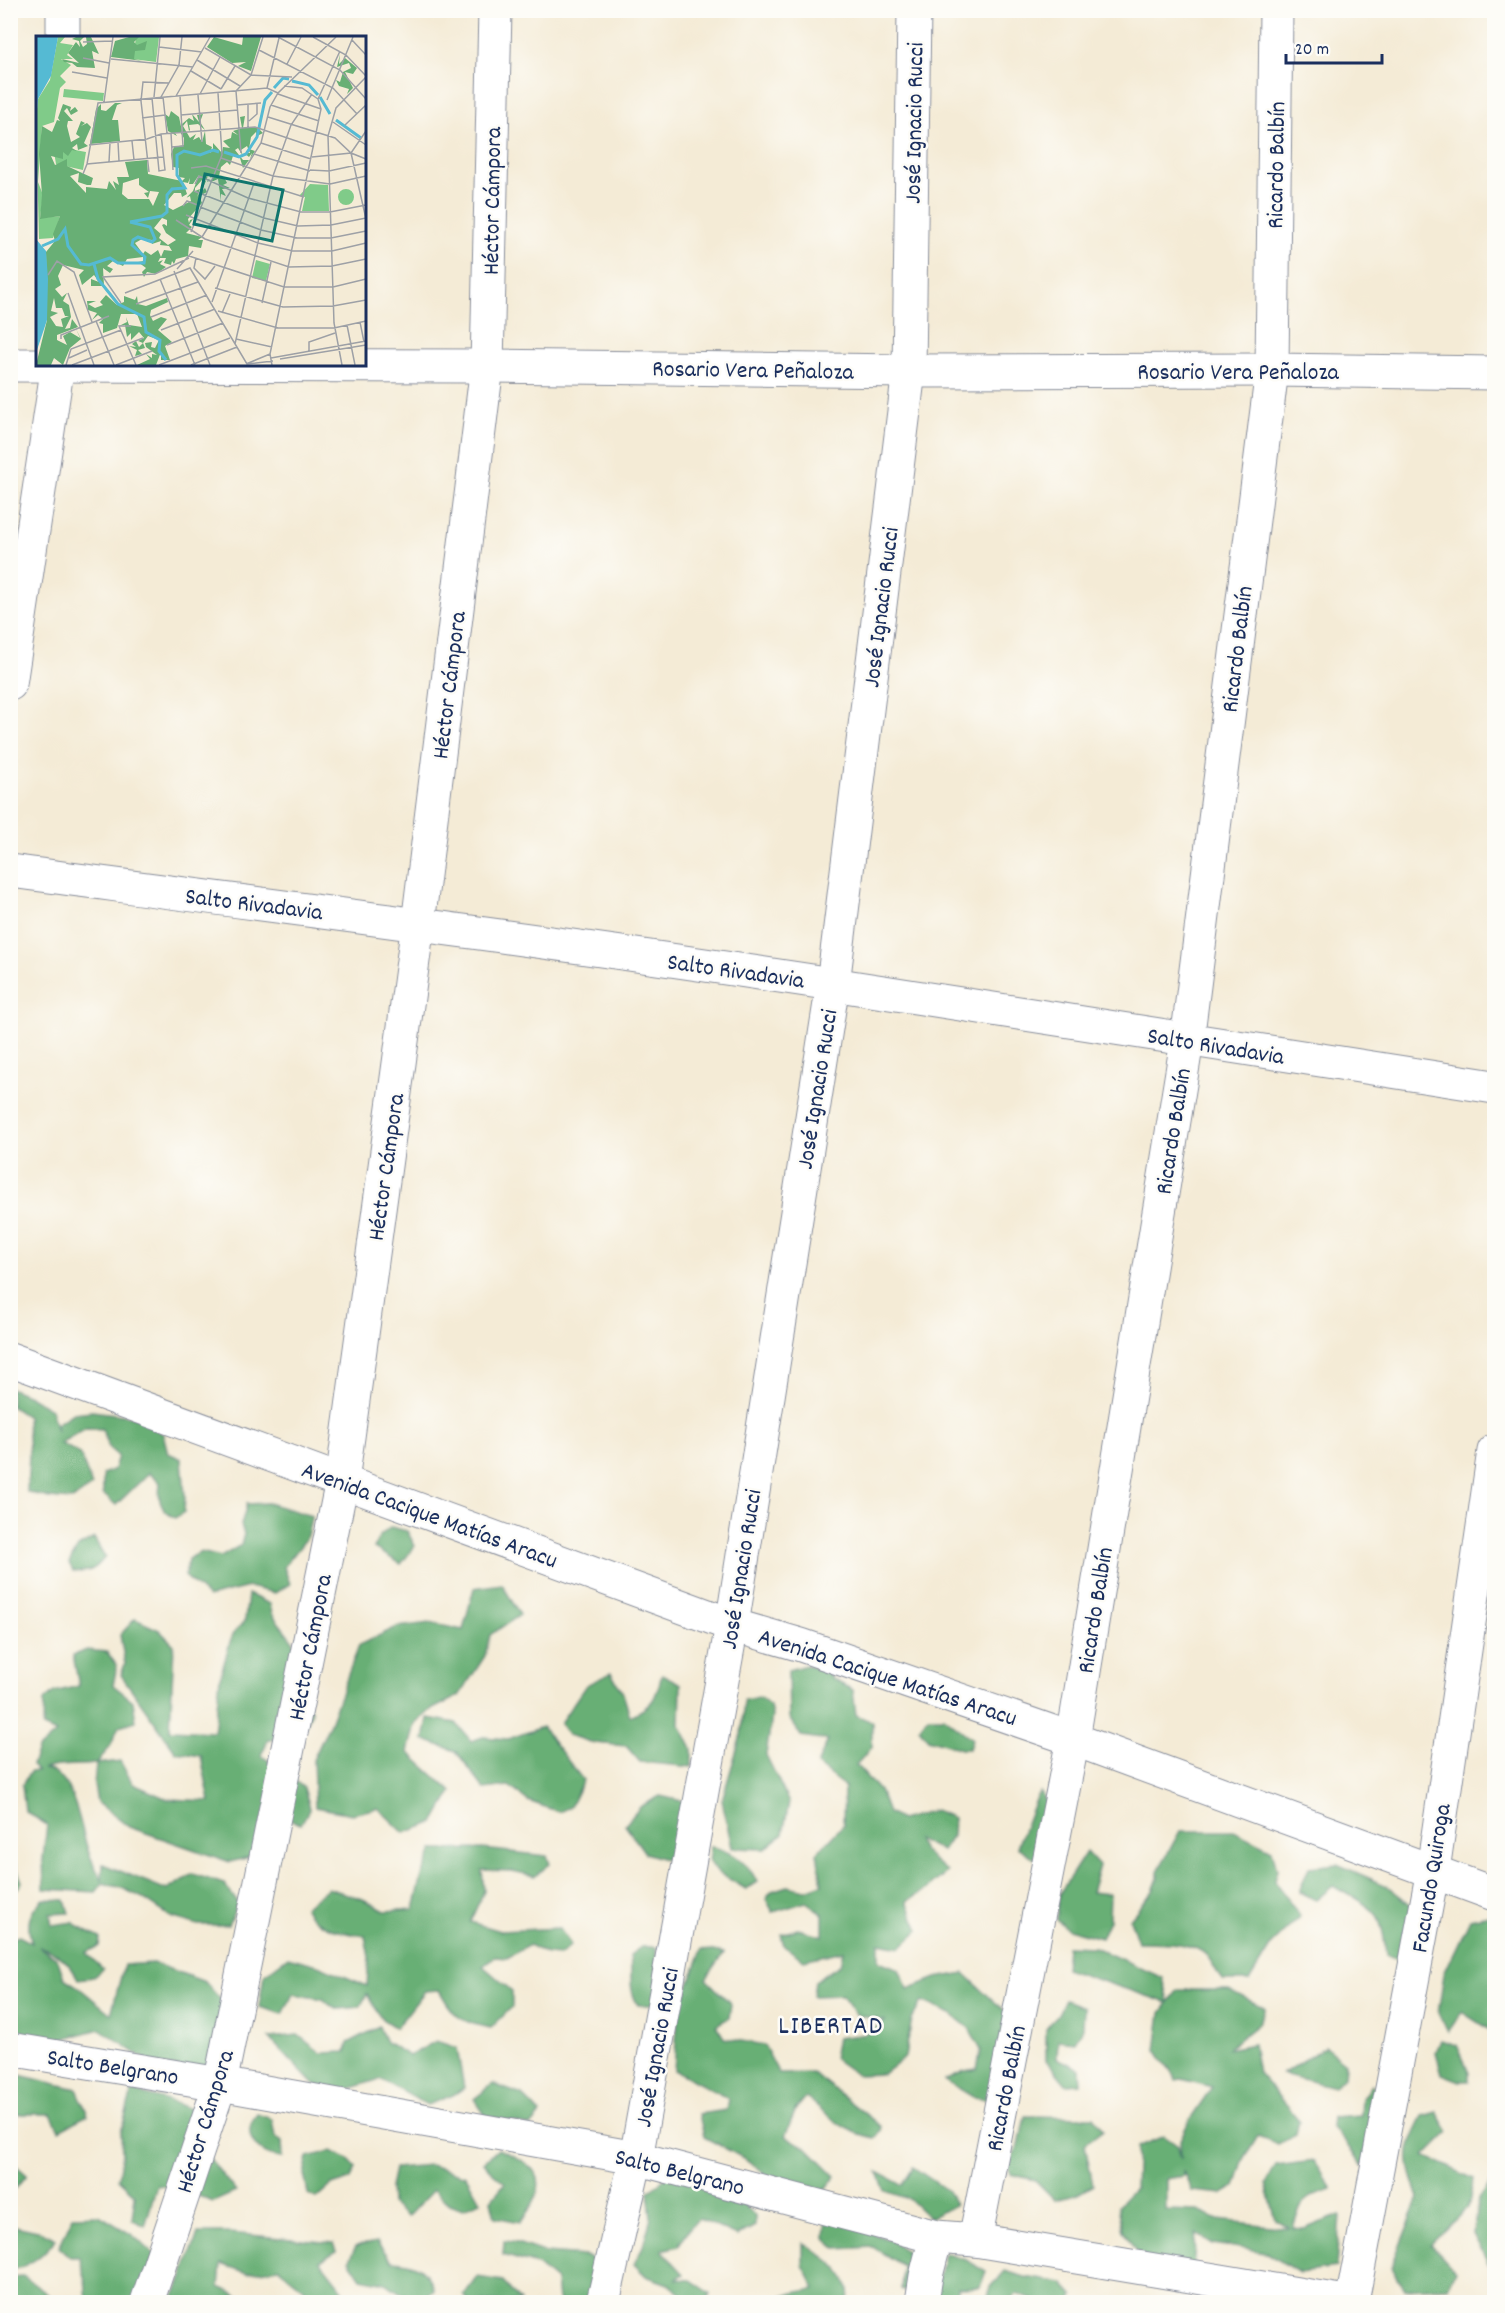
<svg xmlns="http://www.w3.org/2000/svg" width="1505" height="2313" viewBox="0 0 1505 2313" font-family="Dekko,sans-serif">
<rect width="100%" height="100%" fill="#fdfcf7"/>
<filter id="ink" filterUnits="userSpaceOnUse"><feTurbulence type="fractalNoise" baseFrequency=".0167" numOctaves="2"/><feDisplacementMap in="SourceGraphic" scale="12" xChannelSelector="R" yChannelSelector="G"/><feConvolveMatrix kernelMatrix="1 2 1 2 8 2 1 2 1" color-interpolation-filters="sRGB"/></filter>
<filter id="wash" filterUnits="userSpaceOnUse"><feTurbulence type="fractalNoise" baseFrequency=".008" numOctaves="4" result="noise"/><feDisplacementMap in="SourceGraphic" scale="24" xChannelSelector="R" yChannelSelector="G"/><feGaussianBlur stdDeviation="1.35" result="paint"/><feColorMatrix in="noise" values="0 0 0 0 0 0 0 0 0 0 0 0 0 0 0 0 0 1.4 0 .05"/><feComposite in="paint" operator="in"/></filter>
<g filter="url(#wash)">
<rect width="100%" height="100%" fill="#f4ebd6"/>
<g fill="#68af75" stroke="#426f6a" stroke-width="1.5">
<path d="M10 1388 29 1396 51 1409 57 1431 56 1424 73 1413 92 1411 139 1417 163 1434 168 1453 182 1459 185 1496 184 1512 175 1518C159 1510 158 1499 160 1483L149 1473 116 1505 103 1494V1474L114 1469 118 1456 109 1448 102 1429 86 1428 60 1443 80 1454 92 1486 72 1500 49 1498 27 1492 29 1455 27 1417 11 1406Z"/>
<path d="M268 1503 312 1516 306 1539 284 1567 290 1584 275 1593 249 1587 208 1597 185 1576 188 1559 201 1552 221 1557 241 1545 244 1534 241 1525 247 1504Z"/>
<path d="M391 1527 407 1531 415 1546 401 1564 374 1548 380 1536Z"/>
<path d="M94 1538 105 1557C96 1569 89 1574 73 1571L69 1563 78 1547Z"/>
<path d="M502 1584 520 1615 490 1635 485 1656 459 1696 431 1710 415 1724 408 1752 452 1792 434 1823 404 1833 378 1808 352 1814 315 1807 313 1760 330 1723 359 1645 397 1627 430 1623 463 1630 474 1588Z"/>
<path d="M248 1594 270 1604 272 1614 307 1659 287 1669 290 1682 312 1711 300 1739 268 1740 261 1755 304 1788 310 1808 301 1824 285 1818 262 1854 230 1862 129 1827 97 1802 94 1785 96 1764C78 1766 60 1764 43 1769 73 1770 80 1825 87 1847 90 1859 97 1870 102 1881L103 1864 167 1890 193 1874 224 1884 238 1903 228 1925H198L171 1917 141 1897 122 1888 103 1883 96 1892 44 1889 43 1858 47 1825 25 1811 22 1785 30 1772 37 1771 32 1765 38 1749 56 1733 43 1727 44 1701 54 1692 79 1686 73 1655 87 1650 107 1652 117 1666 113 1685 133 1701 136 1721 119 1726 110 1746 97 1764 120 1761 133 1784 167 1799 210 1801 201 1756 176 1752 121 1675 125 1664 120 1635 135 1619 159 1630 174 1645 170 1730 214 1732 220 1678 232 1635 245 1620Z"/>
<path d="M806 1665 827 1672 832 1679 853 1690 856 1715 872 1722V1747L856 1765 880 1792 888 1813 901 1820 935 1810 953 1818 952 1836 942 1851 917 1839 923 1851 947 1872 926 1890 907 1901 919 1930 901 1947 879 1943V1961L899 1969 908 1989 936 1978 964 1973 1011 2017 990 2099 973 2097 945 2080 964 2071 977 2069 981 2050 969 2028 951 2014 922 2001 912 2019 905 2057 883 2074 857 2075 833 2058 837 2038 867 2034 885 2021 857 2015 842 1995 813 1996 815 1981 840 1965 843 1951 804 1960 784 1946 781 1934 798 1929 823 1936V1914L806 1902 773 1912 766 1899 772 1891 787 1886 806 1890 822 1884 817 1853 843 1825 844 1786 817 1765 828 1740 801 1736 789 1718 788 1670Z"/>
<path d="M611 1673 623 1693 630 1716C654 1706 656 1698 662 1674L681 1684 680 1725 692 1749V1767L640 1762 626 1746 594 1743 568 1735 560 1723 586 1685Z"/>
<path d="M759 1697 770 1706 772 1716 766 1755 789 1802 783 1834 765 1849 732 1848 722 1800 741 1735 744 1700Z"/>
<path d="M928 1717H944L972 1739 969 1749H961L928 1739 919 1728Z"/>
<path d="M428 1718 456 1723 471 1741 483 1737 508 1739 542 1727 583 1780 570 1807 559 1812 528 1801 509 1786 484 1789 456 1751 424 1740Z"/>
<path d="M1040 1792 1047 1802 1035 1859 1017 1847 1036 1797Z"/>
<path d="M660 1796 682 1801 705 1824 697 1857 668 1860 645 1853 625 1825 641 1806Z"/>
<path d="M1180 1831H1234L1272 1850 1277 1869 1274 1880 1300 1917 1271 1945 1249 1981H1222C1217 1973 1213 1963 1207 1956 1195 1941 1156 1942 1138 1942L1130 1919 1153 1891 1158 1878V1871Z"/>
<path d="M711 1846C731 1852 749 1863 757 1882L746 1889 717 1872 709 1861Z"/>
<path d="M483 1849 547 1856 550 1864 535 1876 512 1871 482 1870 484 1891 470 1922 500 1931 559 1928 571 1945 560 1955 547 1954 529 1945 507 1958 495 1957 483 1966 512 1991V2007L491 2028C458 2021 456 2019 439 1990L425 1991 396 2028 382 2019 367 1994 360 2007 339 2009 330 2005 323 1999 293 1994 283 2014 259 2007 264 1975 288 1957 318 1965 367 1986 369 1957 365 1936C341 1932 318 1930 304 1907L328 1888 363 1899 385 1911 414 1909 422 1876 433 1850Z"/>
<path d="M1086 1852 1099 1866 1091 1892 1110 1894 1109 1920 1101 1938 1068 1929 1056 1919 1059 1894Z"/>
<path d="M11 1854 22 1882 11 1898H10Z"/>
<path d="M1337 1864 1387 1886 1413 1906 1408 1963 1386 1956C1385 1942 1383 1924 1375 1913 1367 1903 1344 1892 1333 1886L1316 1900 1299 1892 1309 1867Z"/>
<path d="M43 1899 65 1900 69 1913 50 1914 52 1925 73 1922 78 1927 100 1938 99 1946 86 1953 103 1969 93 1977 78 1979C69 1961 57 1951 39 1947L57 1958 64 1978 77 1986 111 2014 124 1965 153 1963 205 1982 222 2001 225 2029 203 2069 155 2066 100 2029 47 2043 11 2041 10 1939 19 1936 32 1943C26 1924 28 1913 43 1899Z"/>
<path d="M1494 1914V2033L1462 2012 1448 2032 1438 2013 1444 1974 1470 1919Z"/>
<path d="M1067 1946 1094 1947 1163 1978 1169 2002 1178 1990H1229L1265 2008 1258 2024 1227 2049 1253 2044 1258 2073 1299 2120 1296 2135 1278 2144 1258 2136 1244 2159 1235 2187 1223 2194 1192 2191 1183 2171V2176L1166 2179V2210L1198 2211 1218 2220 1290 2228 1276 2220 1266 2184 1276 2166 1314 2161 1332 2189C1306 2197 1300 2201 1293 2228L1304 2229 1340 2215 1336 2268 1299 2273 1266 2252 1213 2244 1196 2233 1192 2281H1153L1123 2230 1118 2206 1135 2188 1137 2147 1164 2136 1178 2146 1181 2159 1180 2140 1190 2119 1212 2087 1182 2079 1176 2080 1156 2050 1161 2013 1168 2003 1065 1969Z"/>
<path d="M641 1947H656L658 2005H638C627 1988 633 1975 630 1955Z"/>
<path d="M702 1949 724 1953 706 1979 731 2004 729 2018 716 2025 724 2038 764 2045 779 2074 813 2073 882 2127 881 2131 875 2138C840 2131 832 2117 806 2097L796 2109 785 2136 809 2149 836 2176 816 2202 787 2192 747 2160 704 2137 699 2114 727 2110 729 2099 674 2070 678 2014Z"/>
<path d="M1065 2000 1084 2007 1083 2028 1075 2042 1058 2040 1057 2058 1080 2069 1081 2083 1066 2084 1046 2060V2029L1058 2014Z"/>
<path d="M379 2027 386 2042 409 2056 436 2041 457 2048 464 2088 453 2095 427 2105 380 2079 346 2090 314 2085 269 2038 298 2035 321 2053 346 2052 348 2043Z"/>
<path d="M1441 2040 1457 2045 1469 2072V2081H1460L1442 2074 1436 2052Z"/>
<path d="M1325 2047 1345 2063 1344 2077 1334 2087 1282 2074Z"/>
<path d="M11 2073 77 2089 88 2115 59 2130 51 2114H17L11 2131Z"/>
<path d="M493 2084 522 2095 541 2114 531 2126 486 2116 474 2099Z"/>
<path d="M1371 2085 1386 2098 1363 2166C1351 2153 1345 2138 1331 2127L1332 2117 1361 2115 1362 2098Z"/>
<path d="M132 2091 175 2103 209 2117 203 2150 236 2192 213 2202 184 2190 157 2185 145 2226 132 2219 135 2195 118 2179 122 2153 121 2132Z"/>
<path d="M1437 2112 1449 2132 1425 2156 1474 2179 1468 2208 1431 2244 1455 2270 1448 2287 1405 2289 1391 2268 1419 2198C1405 2158 1404 2153 1423 2116Z"/>
<path d="M257 2114 272 2119 275 2137 282 2142 283 2157C258 2156 239 2135 257 2114Z"/>
<path d="M1025 2116 1094 2117 1103 2130 1085 2144 1093 2185 1076 2195 1055 2200 1035 2180 1010 2174 1007 2165 1019 2146Z"/>
<path d="M498 2149C542 2166 552 2183 520 2222L495 2217 491 2200 505 2183 492 2172 484 2162Z"/>
<path d="M331 2151 347 2158 356 2168 351 2179 332 2185 317 2198 308 2194 304 2174 308 2157Z"/>
<path d="M11 2161 27 2175 16 2188H11Z"/>
<path d="M430 2165 466 2176 480 2201 463 2209 449 2204 433 2190 407 2217 391 2204 390 2187 394 2168Z"/>
<path d="M913 2167 948 2191 955 2205 929 2218 909 2199 885 2191 878 2172 902 2185Z"/>
<path d="M670 2175 732 2191 755 2216V2226L737 2236 699 2219 691 2226 678 2246 662 2250 684 2274 676 2279 691 2280 710 2293 707 2302H691L668 2284 646 2276 634 2264 643 2246 651 2218 648 2191Z"/>
<path d="M1494 2179V2274L1473 2234 1478 2199Z"/>
<path d="M99 2215 131 2234 157 2256 147 2302H87L85 2277 79 2257H70L59 2247 73 2216Z"/>
<path d="M827 2217 890 2240 911 2255 925 2284 917 2295 901 2289 903 2266 873 2247 837 2249 825 2238Z"/>
<path d="M11 2225 42 2232 56 2239C42 2256 32 2265 11 2270Z"/>
<path d="M198 2233H230L334 2243 337 2251 320 2261 343 2290 345 2302H302L305 2289 279 2268 248 2273 221 2264 219 2287 252 2302H171L183 2277Z"/>
<path d="M504 2241 517 2243 546 2253 585 2256 607 2263V2302H561L558 2300 556 2281 537 2265 503 2255Z"/>
<path d="M377 2242 392 2261C415 2262 426 2268 434 2289L423 2299 402 2294 386 2283 361 2278 349 2260 356 2246Z"/>
<path d="M803 2243C825 2257 853 2272 848 2302H766L793 2293 815 2289 803 2265Z"/>
<path d="M944 2253 966 2260 986 2271 980 2287 958 2288 957 2302H934Z"/>
<path d="M1005 2271 1025 2277 1063 2283 1074 2295 1071 2302H1038L1017 2294 1008 2302H986L991 2287Z"/>
<path d="M23 2276 53 2298 73 2302H11V2277Z"/>
<path d="M477 2277 503 2281 520 2302H469L464 2295Z"/>
</g>
</g>
<g filter="url(#ink)">
<g fill="none" stroke-linecap="round" stroke-linejoin="round">
<g stroke="#888d9a" stroke-width="35">
<g id="street">
<path d="M63 38V10"/>
<path d="M10 365 487 366 909 371 1272 370 1494 373"/>
<path d="M10 684 58 364"/>
<path d="M10 871C284 907 559 942 832 984 1053 1017 1273 1054 1494 1087"/>
<path d="M10 1359 732 1625 801 1645 1073 1739 1494 1894"/>
<path d="M10 2049 220 2084 636 2158 936 2237 975 2240 1346 2302"/>
<path d="M975 2240 1073 1739 1187 1041 1272 370 1276 10"/>
<path d="M147 2302 220 2084 342 1481 418 924 487 366 495 10"/>
<path d="M603 2302 636 2158 732 1625 833 984 909 371 914 10"/>
<path d="M922 2302 926 2276 936 2237"/>
<path d="M1352 2302 1433 1870 1494 1451"/>
</g>
</g>
<use href="#street" stroke="#fff" stroke-width="33"/>
</g>
</g>
<g text-anchor="middle" stroke-width="5" stroke-linejoin="round" paint-order="stroke">
<g font-size="24" fill="#1b2f5e" stroke="#fdfcf7">
<text transform="translate(913 123) rotate(-89)" y="8">José Ignacio Rucci</text>
<text transform="translate(1275 165) rotate(-89)" y="8">Ricardo Balbín</text>
<text transform="translate(491 201) rotate(-89)" y="8">Héctor Cámpora</text>
<text transform="translate(753 369) rotate(1)" y="8">Rosario Vera Peñaloza</text>
<text x="1238" y="379">Rosario Vera Peñaloza</text>
<text transform="translate(880 607) rotate(-83)" y="8">José Ignacio Rucci</text>
<text transform="translate(1236 649) rotate(-83)" y="8">Ricardo Balbín</text>
<text transform="translate(448 685) rotate(-83)" y="8">Héctor Cámpora</text>
<text transform="translate(254 903) rotate(7)" y="8">Salto Rivadavia</text>
<text transform="translate(736 970) rotate(8)" y="8">Salto Rivadavia</text>
<text transform="translate(1216 1045) rotate(9)" y="8">Salto Rivadavia</text>
<text transform="translate(816 1089) rotate(-81)" y="8">José Ignacio Rucci</text>
<text transform="translate(1172 1131) rotate(-81)" y="8">Ricardo Balbín</text>
<text transform="translate(385 1167) rotate(-82)" y="8">Héctor Cámpora</text>
<text transform="translate(430 1514) rotate(20)" y="8">Avenida Cacique Matías Aracu</text>
<text transform="translate(740 1569) rotate(-81)" y="8">José Ignacio Rucci</text>
<text transform="translate(1094 1610) rotate(-81)" y="8">Ricardo Balbín</text>
<text transform="translate(309 1647) rotate(-79)" y="8">Héctor Cámpora</text>
<text transform="translate(888 1676) rotate(18)" y="8">Avenida Cacique Matías Aracu</text>
<text transform="translate(1430 1878) rotate(-81)" y="8">Facundo Quiroga</text>
<text transform="translate(656 2047) rotate(-80)" y="8">José Ignacio Rucci</text>
<text transform="translate(113 2066) rotate(9)" y="8">Salto Belgrano</text>
<text transform="translate(1005 2088) rotate(-79)" y="8">Ricardo Balbín</text>
<text transform="translate(204 2121) rotate(-73)" y="8">Héctor Cámpora</text>
<text transform="translate(680 2171) rotate(14)" y="8">Salto Belgrano</text>
</g>
<g font-size="26" letter-spacing="1.5" fill="#1b2f5e" stroke="#fdfcf7">
<text x="831" y="2033">LIBERTAD</text>
</g>
</g>
<g transform="translate(36 36)">
<rect width="330" height="330" fill="#f4ebd6"/>
<path d="M22 1H29L24 7 37 9 31 19 37 23H25L35 29 24 40 30 46 24 52 18 86 6 90 2 146 7 159 4 182 24 180 17 202 3 203 0 83 2 63 14 44ZM100 1H123L120 26 97 23ZM28 53 68 57 67 65 27 61ZM17 110 50 116 47 134 20 128ZM274 148 292 149 293 175H266L269 161 263 160ZM302 161a8 8 0 1 1 16 0a8 8 0 1 1-16 0ZM220 224 234 228 230 245 216 242Z" fill="#80cb89"/>
<path d="M40 1H48L44 5 47 11 51 8 50 1H55L63 18 56 15 59 32 41 31 36 27 28 26 26 23 43 27 32 17 40 6 44 11 43 5 36 3ZM93 1H103L98 6 101 9 111 5 109 14 99 15 98 23 107 25 75 21 79 5ZM178 1 206 9 207 1H225L215 35 202 30 210 26 196 27 171 11ZM304 18 303 28 309 22 321 32 317 38 309 36 317 52 311 58 313 53 303 50 300 44 304 46 307 36 315 32 313 27 301 31ZM79 67H86L81 69 76 84H82L84 105 54 108 60 73 65 68V74L70 75ZM27 68 35 71 34 75 39 71 42 75 35 79 31 72 28 75 37 85H32L31 90 35 106 44 101 40 98 45 85 49 87 45 90 51 87 55 91 48 107 52 110 42 114 41 108 36 112 41 115 36 114 32 120 27 116V123L15 120 19 129 31 123V130L57 142 55 149H51L42 146 43 137 34 140 50 157V151L71 153 73 145 80 154 77 145 83 149 81 141H93L89 126 111 124 112 138 146 145 149 142 143 141V132L137 131 135 118 138 111 148 109V102L144 96 139 97 141 100 132 95 129 78 133 81 135 75 143 81 147 100 146 88 153 82 158 85 156 78 163 86 161 79 167 78 164 86 169 94 162 88 153 89 154 94 153 95 151 85 147 90 154 102 160 98 157 104 163 101 166 106 169 95 170 108 176 111 174 117 177 114V107L186 117 187 111 194 112 187 105 195 102 196 96 202 99 197 95 206 92 204 81 209 80 207 92H222L227 97 221 100 220 96 215 101 213 113 219 115 214 123 216 117 213 121 208 117H214L211 110 205 114 207 120 202 112 199 114 207 124H213L207 132 204 122 197 120 194 129 191 126 185 131 183 140 188 139 181 141 189 143 191 147 187 149 194 152 186 153 190 160 185 158V165L182 143 175 146 178 138 175 142 172 138 171 143 175 144 171 146 172 144 168 143 170 145 167 152 166 144 159 152V155L164 153 161 161 165 153 164 157 169 152 171 156 163 160 166 167 152 183 153 187 154 184 157 183 153 189 156 191 150 197 166 201 162 204H167L165 212 153 210 152 220 140 223 138 228 136 225 135 229 128 227 130 222H124L122 226 127 224 124 228 130 231 120 238 111 236 108 241 106 236 110 232 102 226 108 225 107 221 91 223 87 230 77 225 71 230 77 233 74 237 67 232 68 250H55V243L63 246 58 239 46 249 43 239 48 234 27 229 22 240 25 249 19 253 26 261 31 257 27 265 33 269 35 281 29 293 34 292 36 283 42 291 21 299V304L31 309 27 300 34 296 44 302 40 293 45 303 34 312 27 329 18 322 15 329H0L11 284 10 216 19 205 17 198 24 180 4 183 6 159 3 118 6 90 16 96 21 84 24 85 22 82ZM163 139 157 155 150 162 154 160 155 165 137 174 128 169 138 157H145L146 161 151 158 147 146 152 147 154 142 153 148H157ZM103 142V149L113 156 108 157 112 162 114 155 123 156 117 170 113 163H92L86 158 87 147ZM126 182 131 184V190L128 188 126 189 130 197 140 204 132 209 123 202 125 198 118 192ZM106 203 116 204V208L125 205 124 209 133 210 136 215 128 214 125 221 122 214 115 219 109 215 107 218 99 207ZM18 262 20 272H26L29 280H33L25 283 27 291 20 290 14 281 22 277 15 275ZM70 259 81 269 88 266V260L99 264 101 260 102 268 110 270 131 262 132 266 115 274 114 279 117 285 125 281 131 283 122 294 136 306 129 310 134 324H125V316L120 329H101L114 323 110 318 116 322V318L121 319 110 311 109 307 116 306 115 311 119 312 123 304 112 300 107 307 109 312 102 314 106 318 99 320 101 314 93 310 100 311 96 308 100 305 103 311 107 307 102 305 108 302 103 296 95 304V297L91 301 89 289 83 290 91 286 90 281 93 289 106 291 101 278H85L81 292 67 297V288L63 287 67 283 62 279 56 284 61 277 52 274 51 265H60L52 268 59 272 67 269 64 266Z" fill="#68af75" fill-rule="evenodd"/>
<path d="M0 1H22L15 40 2 63 0 83ZM0 203 10 215 12 243 11 284 0 317Z" fill="#55bad3"/>
<path fill="none" stroke="#55bad3" stroke-width="3" d="M256 45 273 49 282 59M238 52 247 42 253 43M284 61 294 78M300 84 325 102M188 116 203 121 210 118 221 101 229 64 236 56M94 186 126 180 131 176V159L136 153 149 152 141 139V119L148 115 164 119 177 114 183 116M6 210 22 203 29 193 32 210 45 228 53 229 74 222 82 227H108L109 221 96 209 97 204 102 201 116 206 119 203 114 191 94 186M58 228 62 243 82 268 108 281 110 296 124 304 123 315 130 324"/>
<path fill="none" stroke="#9da0a6" stroke-width="1.5" d="M242 1 304 34 330 63M277 1 310 19 330 40M316 4 330 19M47 6 76 5M123 11 166 16M169 12 215 39 256 41M223 14 297 52 321 78M47 22 73 27M75 23 157 31M161 24 204 50M251 28 265 1M155 35 185 53M36 36 71 42M248 50 266 52 282 63M231 52 243 2M185 53 199 30M164 58 184 21M242 58 285 73M162 59 166 106M140 60 174 1M118 61 124 1M125 61 143 29 146 1M127 61 131 97M116 62 123 135 129 134 125 98M282 63 304 15M291 64 317 1M68 66 77 1M201 69 225 67M212 69V91M235 69 283 85M145 79 202 74M232 81 299 102 315 117 330 123M106 82 129 79M213 85 221 78V68M297 86 330 109M309 89 330 69M135 97 137 134M96 105 98 124M82 106 83 125M225 107 275 123M53 109 111 103 125 98 219 91 278 111M136 111 147 110 144 60M205 117 200 55 215 39 227 1M315 117 330 183M218 118 274 135M276 121 315 117 330 95M185 122 237 140 294 148M73 126 74 107M51 128 62 67 231 52 242 57M155 132 170 130 268 161M274 134 293 135 330 127M113 136 105 65 107 46 133 47M47 138 51 128 127 121M159 148 163 140 212 162 265 176H294L330 169M294 148 330 140M158 155 228 182 262 190 295 189 330 182M147 170 151 165 164 170M164 171 225 194 261 202H295L330 195M150 179 222 207 257 215H296L330 207M140 184 169 203 253 231 296 230 330 223M155 196 186 119 182 57M166 201 225 107 234 71 242 57 300 1M153 220 248 251H297L330 243M160 222 158 232 169 243 179 230M141 233 157 215M138 235 174 329M12 239 21 225 38 236 56 286M124 243 159 329M179 252 247 271 297 270 330 264M32 257 58 329M89 257 154 232 211 328M176 266 218 147M85 267 67 241 119 238 153 222M226 267 235 226M100 268 162 246M182 275 242 292H298L330 285M186 277 194 258M115 281 171 259M60 285 78 329M324 286 328 306M311 289 319 329M95 290H83L100 329M125 294 179 273M25 303V299L73 280M200 303 236 311M199 308 237 140 255 89 276 58M131 309 187 287M273 316V306L299 297M33 322 51 314M235 322 330 305M244 323 330 309M210 328 234 318M211 328 237 325M30 329 35 313 85 294M36 329 107 302M80 329 116 315M123 329 194 302M155 329 201 311M236 329 234 318 285 73 282 63M306 329 298 287 292 100 300 72 330 41"/>
<path fill="#0f766e" fill-opacity="0.15" stroke="#0f766e" stroke-width="3" d="M169 138 247 154 236 205 158 188Z"/>
<rect width="330" height="330" fill="none" stroke="#1b2f5e" stroke-width="3"/>
</g>
<rect width="1505" height="2313" fill="none" stroke="#fdfcf7" stroke-width="36"/>
<path d="M1286 54v9h96v-9" fill="none" stroke="#1b2f5e" stroke-width="3"/>
<text x="1295" y="54" font-size="18" fill="#1b2f5e" stroke="#fdfcf7" stroke-width="4.5" paint-order="stroke">20 m</text>
</svg>
